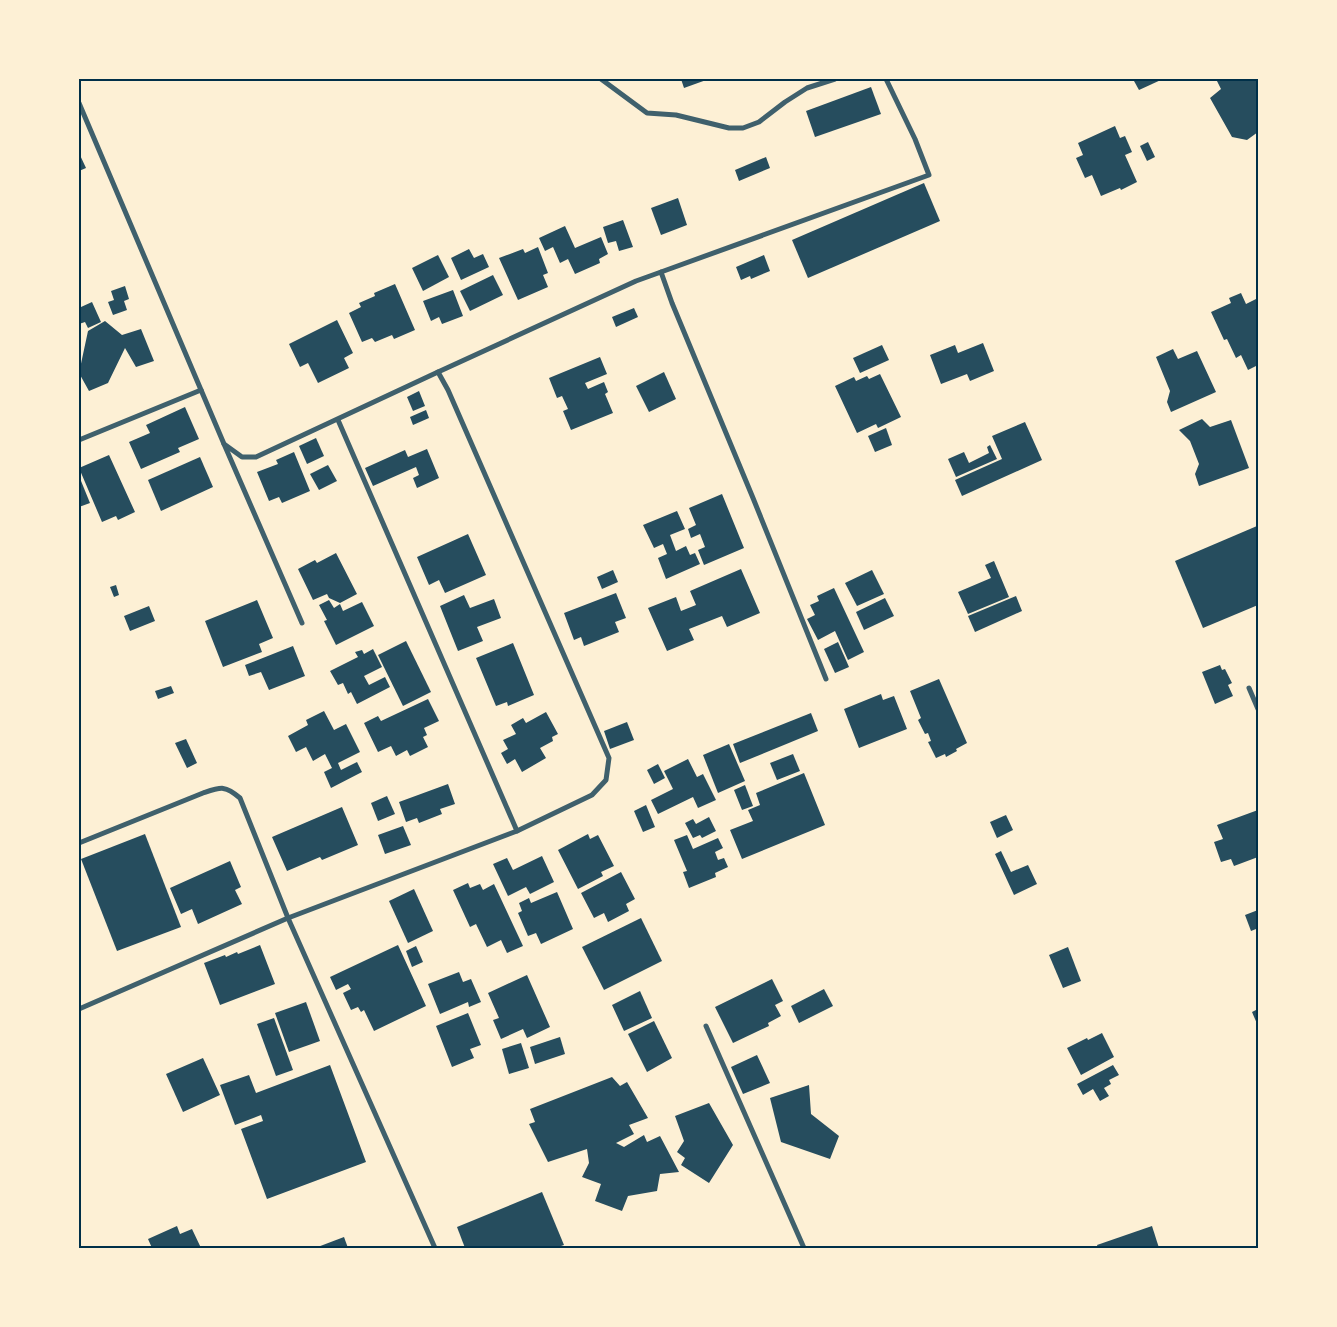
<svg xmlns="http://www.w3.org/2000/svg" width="1337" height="1327" viewBox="0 0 1337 1327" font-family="Lato,sans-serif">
<rect width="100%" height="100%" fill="#fdf0d5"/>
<g fill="#264d5e">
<path d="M681 79H709L684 88Z"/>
<path d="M1140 79H1163L1139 90 1134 81Z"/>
<path d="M1216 79H1258V132L1247 140 1232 137 1210 98 1221 89Z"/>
<path d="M871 87 881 114 815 137 806 111Z"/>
<path d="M1115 126 1120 138 1125 136 1132 152 1125 155 1137 182 1121 190 1120 188 1101 196 1092 175 1085 178 1076 158 1083 155 1078 143Z"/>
<path d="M1148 142 1155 157 1147 161 1140 146Z"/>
<path d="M79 153 86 168 79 171Z"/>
<path d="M766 157 770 168 739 181 735 170Z"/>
<path d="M924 183 940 221 808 278 792 240Z"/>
<path d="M678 198 687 225 661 235 651 208Z"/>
<path d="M623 220 633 247 619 251 616 241 608 243 603 227Z"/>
<path d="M565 226 575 248 601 237 608 254 599 259 600 263 575 274 568 259 560 263 553 247 545 251 539 238Z"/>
<path d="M538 247 548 273 543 275 548 287 518 300 499 258 523 249 525 253Z"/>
<path d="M469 249 474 258 483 254 489 267 461 280 451 258Z"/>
<path d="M438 255 449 277 423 291 412 268Z"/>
<path d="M764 255 770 271 751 279 750 276 741 280 736 267Z"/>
<path d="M493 275 503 295 470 311 460 291Z"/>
<path d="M395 284 415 330 394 339 392 335 375 342 372 338 362 342 349 313 361 307 359 303 375 296 374 293Z"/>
<path d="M125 286 129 299 124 301 127 310 113 315 108 302 114 300 111 291Z"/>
<path d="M453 290 463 316 442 324 439 317 431 321 423 301Z"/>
<path d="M1241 293 1246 304 1258 298V365L1248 370 1241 355 1236 358 1227 339 1224 340 1211 312 1231 303 1229 298Z"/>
<path d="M92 302 101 322 88 328 85 322 79 324V303L81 307Z"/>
<path d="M634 308 638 317 616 327 612 317Z"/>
<path d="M337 320 353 353 344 358 349 368 318 383 308 363 300 367 289 344Z"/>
<path d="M105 321 122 335 141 329 154 361 136 367 125 348 108 383 89 391 79 373 88 331Z"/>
<path d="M983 343 994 371 970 381 967 374 941 384 930 355 955 345 958 353Z"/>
<path d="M882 345 889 360 860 373 853 358Z"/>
<path d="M1173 349 1178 359 1197 351 1216 392 1171 412 1167 402 1170 391 1156 357Z"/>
<path d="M600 357 607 374 585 383 588 389 604 382 608 392 605 394 613 413 571 430 563 411 568 409 562 396 557 398 549 378Z"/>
<path d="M664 372 676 399 649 412 636 386Z"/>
<path d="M880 374 901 417 878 428 876 424 857 433 835 386 854 377 856 381 867 376 869 379Z"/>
<path d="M419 391 425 406 413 411 407 397Z"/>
<path d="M185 407 199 439 178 448 180 452 141 469 129 442 150 433 146 425Z"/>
<path d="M426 410 429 418 413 425 410 417Z"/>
<path d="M1202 419 1210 427 1231 420 1249 468 1199 486 1195 474 1199 464 1190 441 1179 430Z"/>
<path d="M1025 422 1042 460 962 496 955 480 1002 459 992 436Z"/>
<path d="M886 428 892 445 875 452 868 436Z"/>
<path d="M316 438 324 456 307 464 299 446Z"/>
<path d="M990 445 997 459 956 477 948 459 964 452 969 463 989 453 987 447Z"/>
<path d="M427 449 439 478 417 488 413 478 419 475 416 467 373 486 365 468 405 450 408 457Z"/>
<path d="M294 452 310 491 282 503 279 497 269 501 257 472 278 464 276 460Z"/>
<path d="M109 455 135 512 118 520 116 516 102 522 79 468Z"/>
<path d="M200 457 213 487 161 511 148 480Z"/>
<path d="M328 465 337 481 319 490 310 474Z"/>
<path d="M79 476 90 503 79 507Z"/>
<path d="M722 494 744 548 704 565 698 550 705 547 700 534 691 538 688 529 696 525 689 508Z"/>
<path d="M677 511 685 529 670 535 676 551 686 546 690 555 695 553 700 564 666 579 658 558 667 554 663 544 654 548 643 525Z"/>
<path d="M1257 526 1258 530V605L1203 628 1175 561Z"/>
<path d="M468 534 486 575 445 593 439 580 429 585 417 557Z"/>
<path d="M336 553 357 594 340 603 329 598 327 594 313 600 298 569 315 560 317 563Z"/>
<path d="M994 561 1009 597 968 614 958 592 991 578 985 565Z"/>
<path d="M741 569 760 613 727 627 722 616 689 629 694 640 667 651 648 608 676 597 681 611 696 605 690 591Z"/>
<path d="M613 570 618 582 602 589 597 577Z"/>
<path d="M872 570 884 594 857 606 845 583Z"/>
<path d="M116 585 119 595 114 597 110 587Z"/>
<path d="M834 588 864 652 848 660 835 631 818 640 807 619 815 615 810 605 819 601 817 596Z"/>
<path d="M616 593 626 618 615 622 619 632 584 646 581 637 574 640 564 613Z"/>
<path d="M464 595 470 608 494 599 501 618 477 627 483 641 458 651 440 606Z"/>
<path d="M1016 596 1022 611 975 632 968 616Z"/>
<path d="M885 598 894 616 864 630 856 612Z"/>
<path d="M257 600 273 638 259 644 262 652 223 667 205 621Z"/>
<path d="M329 600 334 608 340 604 343 611 362 602 374 626 336 645 324 621 327 620 319 605Z"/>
<path d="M149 606 155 621 130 631 124 616Z"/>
<path d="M406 641 431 692 403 706 378 655Z"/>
<path d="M838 642 849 667 835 673 824 649Z"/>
<path d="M513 643 534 695 508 706 507 702 496 706 476 658Z"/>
<path d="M293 646 305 676 269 690 261 672 249 676 245 665Z"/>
<path d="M373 649 382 667 364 676 369 685 385 677 390 687 357 704 351 692 348 694 343 683 338 685 330 671 358 657 355 652 362 650 364 654Z"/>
<path d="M1220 665 1222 670 1225 669 1232 683 1228 685 1233 696 1215 704 1202 672Z"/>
<path d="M939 679 967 743 956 749 957 751 946 757 945 754 936 758 928 742 931 741 928 733 925 734 918 720 921 718 910 691Z"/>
<path d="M171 686 174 693 158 699 155 691Z"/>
<path d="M881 694 883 700 894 696 907 729 859 748 844 709Z"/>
<path d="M428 699 439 721 424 728 427 735 423 737 428 747 410 756 407 750 396 756 391 746 378 752 364 723 378 716 381 721Z"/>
<path d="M324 711 334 730 346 724 360 752 338 763 341 770 357 762 362 772 331 788 324 772 332 768 325 754 313 761 306 747 296 752 288 736 308 725 306 720Z"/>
<path d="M546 712 558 734 552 737 553 741 540 748 546 758 522 772 515 759 507 764 501 753 508 749 503 740 516 734 511 725 523 718 526 723Z"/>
<path d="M811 713 818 731 740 763 733 744Z"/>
<path d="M627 722 634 740 610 749 604 731Z"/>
<path d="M186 739 197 763 187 768 175 743Z"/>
<path d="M729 744 745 781 718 793 703 755Z"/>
<path d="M793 754 800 771 777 780 770 763Z"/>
<path d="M688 759 697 777 703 774 716 800 698 808 693 797 658 814 651 800 673 789 664 771Z"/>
<path d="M658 764 665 778 654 784 647 770Z"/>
<path d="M804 773 825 825 742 859 730 830 753 821 748 810 760 805 756 793Z"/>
<path d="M448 784 455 804 440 809 442 814 419 823 417 818 406 822 399 802Z"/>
<path d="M745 785 753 806 742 810 734 790Z"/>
<path d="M387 796 395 814 378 821 371 803Z"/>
<path d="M646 805 655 827 643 832 634 811Z"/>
<path d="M342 807 358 845 322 860 320 857 287 871 272 837Z"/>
<path d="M1258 810V857L1234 866 1231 859 1221 862 1214 842 1223 839 1217 825Z"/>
<path d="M1006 815 1013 830 997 838 990 822Z"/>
<path d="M709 817 716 831 702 838 700 835 693 838 685 823 693 819 696 824Z"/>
<path d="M403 826 411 845 385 854 378 835Z"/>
<path d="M145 834 181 927 117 951 81 859Z"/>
<path d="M588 834 590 839 598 835 614 866 601 872 603 876 578 889 558 850Z"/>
<path d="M687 835 693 849 718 838 723 848 715 852 718 860 724 858 728 867 715 873 716 877 689 888 683 872 687 871 674 840Z"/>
<path d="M1001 851 1011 872 1028 865 1037 884 1014 895 995 854Z"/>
<path d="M542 856 554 882 530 894 526 887 508 896 493 864 507 858 513 870Z"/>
<path d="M230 861 241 887 235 890 242 904 198 924 192 909 181 914 170 888Z"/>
<path d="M621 872 635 899 626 904 629 911 608 922 604 913 594 918 581 893Z"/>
<path d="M468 883 470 888 480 884 483 890 494 884 523 946 507 953 501 940 487 947 476 924 470 927 453 890Z"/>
<path d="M414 889 433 931 408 943 389 901Z"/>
<path d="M557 892 573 929 541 944 536 933 528 936 518 913 522 911 519 903 529 898 531 903Z"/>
<path d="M1258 910V935L1256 929 1251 931 1245 915Z"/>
<path d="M641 918 662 961 604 990 582 947Z"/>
<path d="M260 945 275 984 220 1005 204 963 225 955 226 957 237 952 238 954Z"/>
<path d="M398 945 426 1006 374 1031 364 1010 361 1012 358 1007 351 1010 343 993 351 989 348 984 336 990 330 977Z"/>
<path d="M416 946 423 962 412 967 406 951Z"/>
<path d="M1068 947 1081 981 1063 988 1049 955Z"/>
<path d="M459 972 463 982 471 979 481 1002 469 1007 468 1002 440 1014 428 984Z"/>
<path d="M527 975 550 1027 527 1038 523 1029 501 1039 493 1020 499 1018 488 993Z"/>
<path d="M772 979 783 1001 775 1005 781 1016 768 1023 769 1026 733 1043 715 1007Z"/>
<path d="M824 989 833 1006 799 1023 791 1006Z"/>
<path d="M640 991 652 1018 624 1031 612 1005Z"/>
<path d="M306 1002 320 1041 289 1052 275 1013Z"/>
<path d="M1258 1009V1026L1252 1012Z"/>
<path d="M468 1013 481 1045 470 1049 474 1058 452 1067 436 1026Z"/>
<path d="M274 1018 293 1070 276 1076 257 1024Z"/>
<path d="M654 1021 672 1058 647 1072 628 1034Z"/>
<path d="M1102 1033 1114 1057 1081 1075 1067 1048 1087 1038 1088 1040Z"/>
<path d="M560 1037 565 1054 535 1064 530 1047Z"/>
<path d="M521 1043 529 1068 509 1074 502 1049Z"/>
<path d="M757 1055 770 1083 743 1094 731 1067Z"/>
<path d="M203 1058 220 1095 183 1112 166 1074Z"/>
<path d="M330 1065 366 1162 267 1199 241 1129 263 1121 261 1115 235 1125 220 1085 249 1075 256 1093Z"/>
<path d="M1113 1065 1119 1075 1109 1080 1111 1084 1104 1088 1109 1096 1100 1101 1093 1089 1083 1095 1077 1084Z"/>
<path d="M612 1077 620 1086 627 1082 648 1118 629 1125 634 1134 616 1143 624 1147 644 1135 647 1142 660 1136 679 1172 660 1174 657 1191 628 1196 622 1211 595 1201 601 1184 582 1177 589 1163 587 1149 548 1162 529 1124 535 1122 530 1109Z"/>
<path d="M809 1085 811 1114 839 1136 830 1159 781 1142 770 1098Z"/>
<path d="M709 1103 733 1145 709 1183 681 1165 685 1158 677 1152 684 1141 675 1116Z"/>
<path d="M542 1192 564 1245 555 1248H465L457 1227Z"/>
<path d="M177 1226 180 1234 192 1229 201 1248H152L148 1239Z"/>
<path d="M1152 1226 1159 1248H1098L1097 1245Z"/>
<path d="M344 1237 348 1248H315Z"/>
</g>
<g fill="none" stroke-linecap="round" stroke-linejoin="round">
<g stroke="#3f606c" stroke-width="5">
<path d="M601 79 647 113 676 115 729 128H743L759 122 785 102 807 88 835 79"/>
<path d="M79 103 224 444 242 457H256L438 372 448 390 609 758 606 780 592 795 517 831 288 918 79 1009"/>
<path d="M661 272 929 175 915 139 886 79"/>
<path d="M438 372 636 281 661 272 672 303 753 498 826 679"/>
<path d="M338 420 517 831"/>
<path d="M79 440 201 390"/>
<path d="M224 444 302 623"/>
<path d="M1249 688 1258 709"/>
<path d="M79 843 203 793C221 787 225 785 240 798L288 918 435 1248"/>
<path d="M706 1026 804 1248"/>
</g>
</g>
<rect width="1337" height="1327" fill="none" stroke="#fdf0d5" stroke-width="160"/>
<rect x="80" y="80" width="1177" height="1167" fill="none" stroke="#003049" stroke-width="2"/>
</svg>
